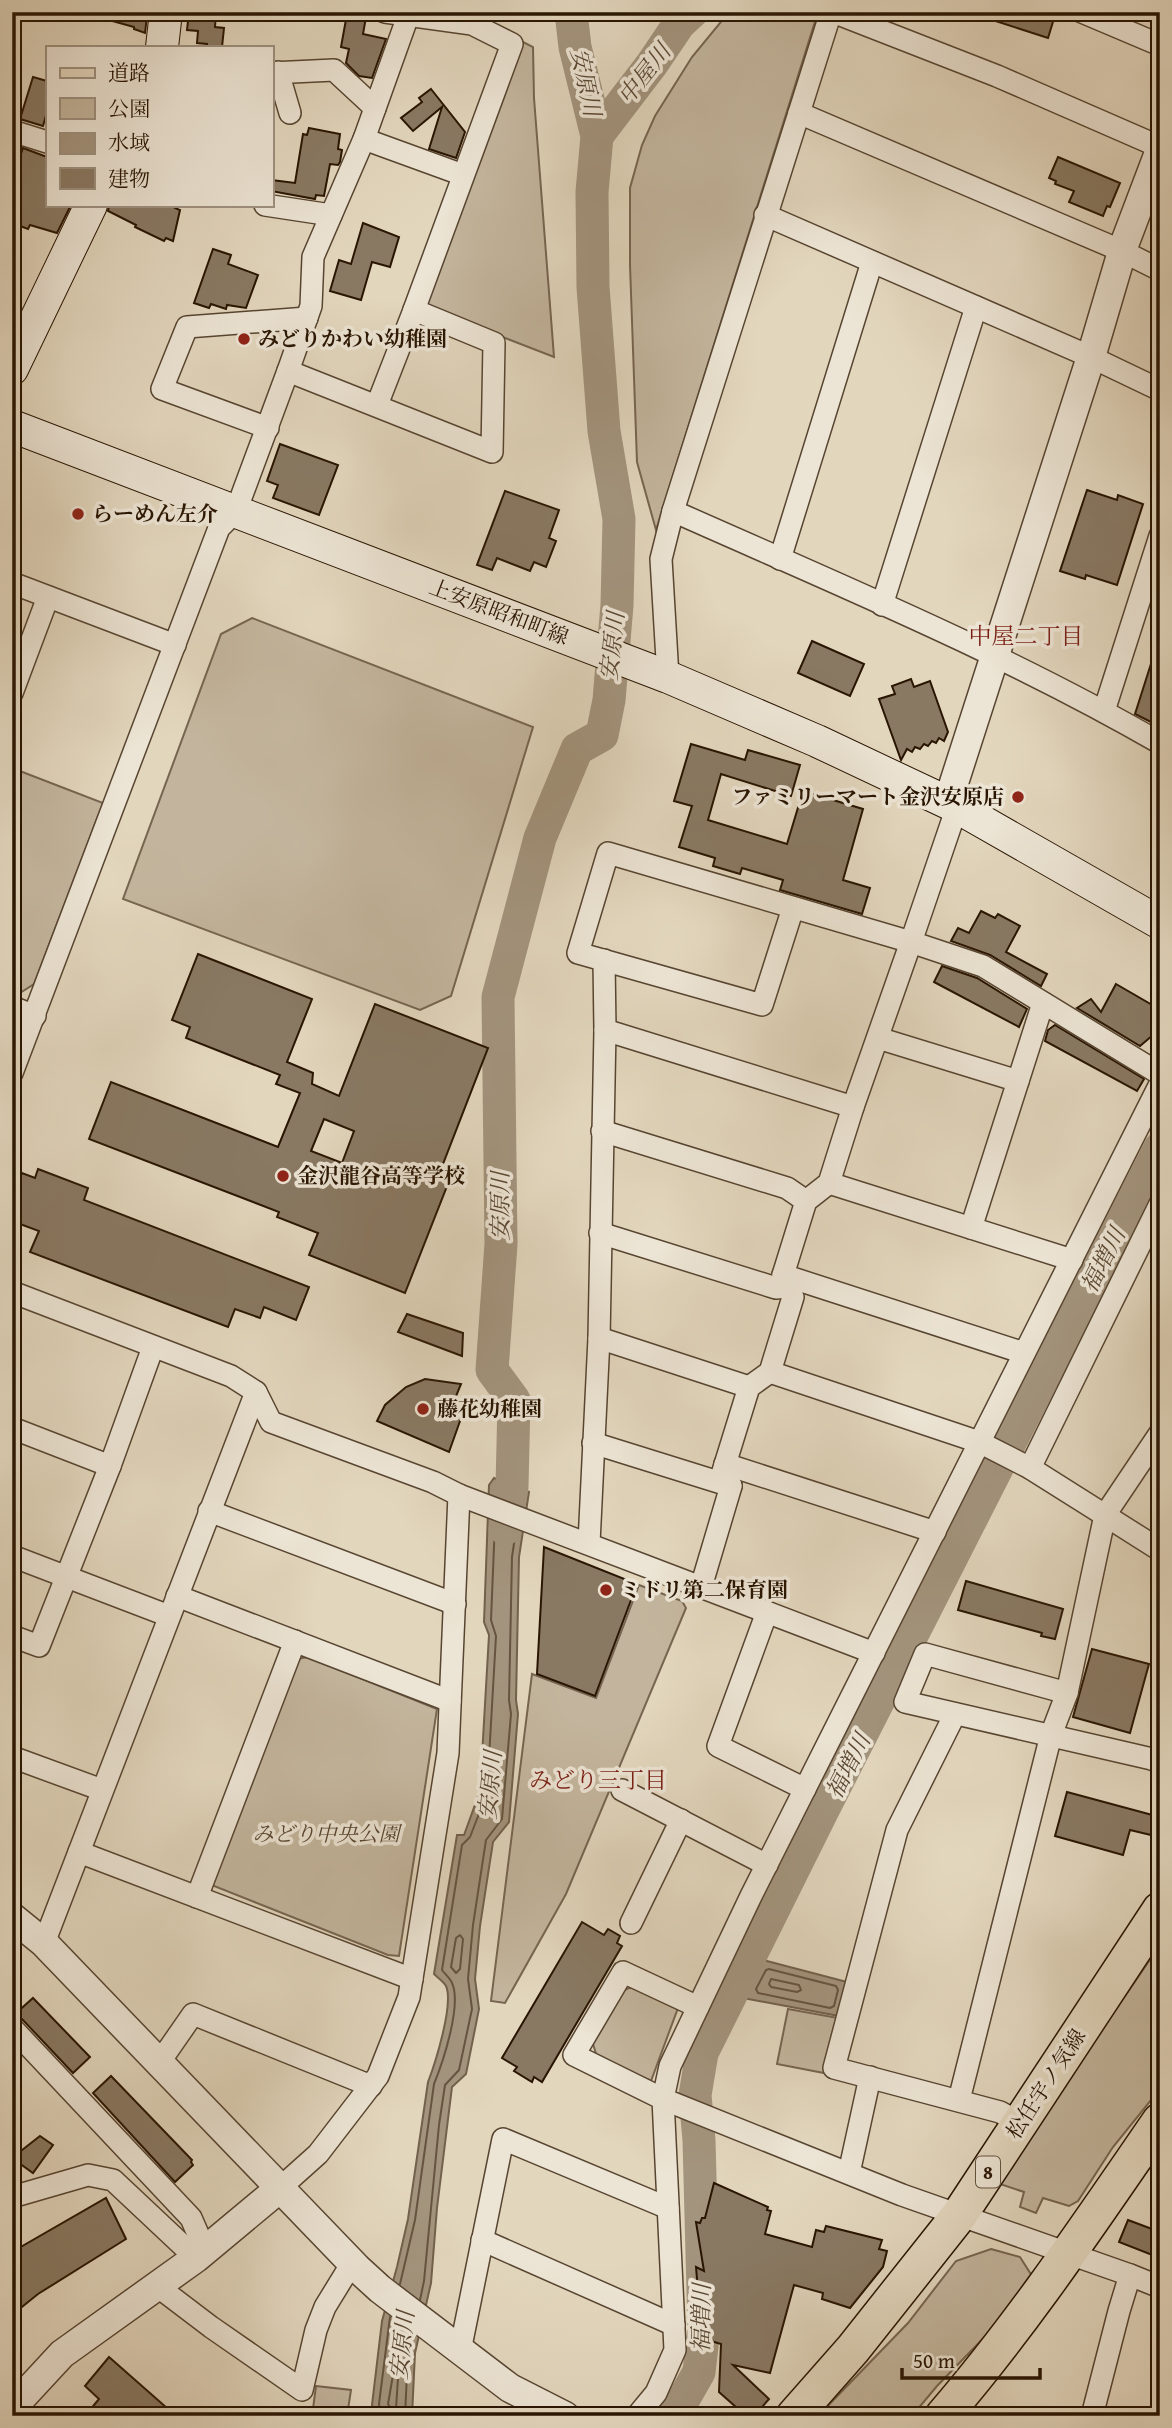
<svg xmlns="http://www.w3.org/2000/svg" width="1172" height="2428" viewBox="0 0 1172 2428" font-family="'Gentium Book Plus','Noto Serif JP',serif">
<rect width="100%" height="100%" fill="#e2d6bd"/>
<filter id="stains"><feTurbulence type="fractalNoise" baseFrequency=".00286" numOctaves="4"/><feColorMatrix values="0 0 0 0 .2 0 0 0 0 .09 0 0 0 0 .02 0 0 0 .5 -.17"/></filter>
<radialGradient id="worn" r=".72"><stop offset=".6" stop-color="#630" stop-opacity="0"/><stop offset="1" stop-color="#630" stop-opacity=".3"/></radialGradient>
<g fill="#c3b59d" stroke="#766550" stroke-width="2">
<path d="M729 12H818L656 530 637 462 630 265V188L642 145 655 116 692 57Z"/>
<path d="M521 41 533 47 534 98 554 357 425 307Z"/>
<path d="M252 618 533 727 451 996 420 1010 123 899 221 634Z"/>
<path d="M12 768 103 803 34 984 20 993 12 990Z"/>
<path d="M639 1585 682 1601 686 1608 566 1894 505 2003 491 2001 532 1674 596 1698Z"/>
<path d="M308 1657 437 1709 399 1956 388 1955 209 1884 297 1659Z"/>
<path d="M1160 1945V2089L1113 2147 1078 2201 1069 2206 1043 2198 1036 2213 1020 2207 1024 2192 997 2183Z"/>
<path d="M632 1987 678 2008 651 2081 597 2057 593 2044 624 1990Z"/>
<path d="M788 2009 838 2018 824 2073 777 2064Z"/>
<path d="M991 2249 1020 2257 1032 2276 1002 2319 937 2386 912 2416H818L908 2323 956 2261Z"/>
<path d="M316 2386 351 2390 347 2416H312Z"/>
</g>
<g fill="#a3947d" stroke="#72614c" stroke-width="2">
<path d="M494 1478 529 1492 519 1557 516 1700 518 1714 509 1822 493 1842 480 1926 475 1979 479 2009 466 2074 452 2087 437 2208 431 2283 415 2353 412 2416H375L372 2405 382 2321 397 2267 408 2219 428 2082C435 2064 454 2004 446 1986 444 1982 437 1977 434 1974L457 1835H464L480 1791 489 1635 484 1622 489 1485Z"/>
<path d="M763 1960 847 1982 839 2016 743 1998Z"/>
</g>
<g fill="none" stroke-linecap="round" stroke-linejoin="round">
<g stroke="#665440" stroke-width="2">
<path d="M460 1935 463 1939 460 1969 456 1973 451 1967 456 1938Z"/>
<path d="M769 1969 836 1986 838 1990 834 2006 830 2008 758 1993 756 1989 766 1970Z"/>
<path d="M771 1979 799 1985 801 1990 797 1992 771 1987 769 1984Z"/>
<path d="M400 2284 415 2220 434 2084C443 2062 462 2005 452 1983 450 1978 445 1974 442 1970L462 1845 470 1837 487 1793 496 1636 491 1620 495 1522"/>
<path d="M420 2300 424 2281 439 2125 445 2085 459 2070 472 2009 468 1979 473 1925 486 1840 502 1819 511 1714 509 1700 512 1557 516 1530"/>
<path d="M393 2375 398 2378 396 2409 393 2412 388 2404Z"/>
<path d="M381 2416 379 2404 390 2317"/>
<path d="M405 2416 408 2352 413 2334"/>
</g>
<g stroke="#a3947d" stroke-width="33">
<path d="M597 136 652 64 679 24 692 12"/>
<path d="M505 1529 512 1487 514 1400 492 1370 501 1244 498 997 540 838 577 749 602 735 609 700 617 605 619 519 604 431 593 287 592 192 597 136 575 47 571 12"/>
<path d="M674 2416 699 2372 704 2329 699 2140 695 2095 702 2053 822 1812 1160 1148"/>
</g>
</g>
<g fill="#897963" stroke="#291502" stroke-width="2" fill-rule="evenodd">
<path d="M98 12H135L147 16 145 33 134 29V27L98 17Z"/>
<path d="M189 12H216L215 27 224 28 222 47H207V44L197 43 198 31 187 30Z"/>
<path d="M978 12H1056L1048 38 977 15Z"/>
<path d="M347 14 366 17 363 34 386 39 372 78 359 76 346 63 349 49 341 47Z"/>
<path d="M33 77 47 81V112L43 126 20 119Z"/>
<path d="M431 89 465 132 456 158 429 149 442 107 413 131 401 118 422 102 419 98Z"/>
<path d="M309 128 340 134 338 149 342 150 340 162 338 165 330 164 324 196 316 195 315 199 271 191V180L295 183 303 134 307 135Z"/>
<path d="M23 148 47 157V205H71L57 233 30 225 28 229 12 223V197L21 174 15 171Z"/>
<path d="M1058 157 1120 183 1110 207 1107 206 1103 216 1069 202 1074 191 1055 184 1056 181 1049 178Z"/>
<path d="M109 205H176L175 208 180 210 173 241 166 238 164 241 135 227 136 225 108 211Z"/>
<path d="M363 223 399 237 390 267 372 262 361 300 330 291 339 260 351 264Z"/>
<path d="M213 249 231 255 228 264 258 275 246 308 227 305 226 309 211 304 209 308 194 303Z"/>
<path d="M12 303 21 308 12 326Z"/>
<path d="M280 444 338 465 319 515 273 498 278 485 267 481Z"/>
<path d="M1087 490 1117 500 1118 495 1143 504 1117 585 1086 575 1085 579 1060 571Z"/>
<path d="M505 491 559 510 549 538 556 541 546 567 534 562 530 571 497 558 492 570 477 565Z"/>
<path d="M812 641 864 664 850 696 798 673Z"/>
<path d="M1157 645H1160V708L1155 724 1135 714Z"/>
<path d="M911 679 914 687 930 681 948 732 944 741 939 738 936 743 932 741 928 746 924 744 920 749 915 747 912 752 907 749 901 760 879 699 895 694 892 686Z"/>
<path d="M691 744 745 760 748 750 800 765 791 796 721 774 708 820 787 844 803 791 863 809 843 880 870 888 862 914 780 890 783 880 742 868 740 874 713 866 715 858 679 847 692 806 674 801Z"/>
<path d="M981 911 995 918 998 914 1020 926 1006 952 1047 974 1041 986 990 955 951 941 958 928 969 933Z"/>
<path d="M198 954 312 999 287 1062 313 1073 312 1084 339 1096 375 1004 488 1048 438 1177 449 1181 405 1293 309 1255 318 1233 277 1217 279 1212 89 1139 111 1082 278 1147 300 1093 276 1084 280 1075 186 1038 190 1027 172 1020ZM324 1119 354 1131 342 1163 311 1151Z"/>
<path d="M942 966 977 978 1027 1009 1019 1027 934 982Z"/>
<path d="M1116 984 1159 1009 1153 1035 1140 1046 1077 1008 1091 999 1101 1012Z"/>
<path d="M1055 1025 1144 1079 1137 1091 1045 1041 1048 1030Z"/>
<path d="M38 1169 88 1188 84 1200 309 1287 296 1320 264 1307 260 1318 235 1309 228 1327 30 1252 39 1231 12 1221V1198L22 1173 35 1178Z"/>
<path d="M407 1314 463 1333 462 1356 398 1332Z"/>
<path d="M425 1379 461 1384 454 1401 465 1407 449 1452 377 1421 385 1405 406 1387Z"/>
<path d="M544 1547 637 1584 595 1696 537 1674Z"/>
<path d="M966 1581 1063 1609 1055 1639 1041 1636 1042 1633 958 1610Z"/>
<path d="M1092 1649 1149 1664 1130 1733 1073 1717Z"/>
<path d="M1067 1792 1156 1816 1151 1835 1130 1830 1123 1855 1055 1836Z"/>
<path d="M582 1922 604 1935 608 1929 620 1936 617 1943 622 1946 542 2082 534 2077 532 2082 514 2071 517 2067 502 2058Z"/>
<path d="M33 1998 90 2057 73 2073 22 2019 14 2015Z"/>
<path d="M111 2076 192 2160 191 2162 193 2165 175 2182 93 2093Z"/>
<path d="M40 2136 53 2145 33 2173 12 2158Z"/>
<path d="M714 2183 768 2207 767 2210 771 2211 765 2234 812 2247 816 2230 824 2232 826 2226 882 2240 879 2249 887 2251 883 2267 850 2308 822 2299 823 2293 794 2285 770 2373 733 2365 769 2399 754 2416H746L719 2392 721 2344 711 2341 712 2337 703 2335 705 2328 701 2327 696 2267 704 2271 696 2222 700 2223 702 2218H705Z"/>
<path d="M106 2198 126 2239 38 2294 12 2315V2252Z"/>
<path d="M1128 2220 1160 2232V2258L1119 2242Z"/>
<path d="M109 2357 176 2416H85L99 2399 85 2386Z"/>
</g>
<g fill="none" stroke-linecap="round" stroke-linejoin="round">
<g stroke="#574531" stroke-width="24">
<g id="minor">
<path d="M833 12 997 76 1160 147"/>
<path d="M1082 12 1160 45"/>
<path d="M278 72 290 113"/>
<path d="M271 73 334 70 375 108"/>
<path d="M799 113 1122 251 1160 270"/>
<path d="M12 131 47 142"/>
<path d="M364 139 463 175"/>
<path d="M265 205 331 215"/>
<path d="M765 215 1091 357 1160 390"/>
<path d="M288 371 311 306 313 257 364 139 408 16"/>
<path d="M377 405 414 310"/>
<path d="M268 428 162 389 187 327 307 318"/>
<path d="M673 511C837 584 1004 653 1160 743"/>
<path d="M780 559 872 262"/>
<path d="M12 583 175 645"/>
<path d="M882 605 976 307"/>
<path d="M668 677 661 559 673 511 831 12"/>
<path d="M12 693 48 597"/>
<path d="M1104 711 1160 536"/>
<path d="M957 807 911 942 983 966 1160 1074"/>
<path d="M604 960 605 1030"/>
<path d="M12 1007 35 1016"/>
<path d="M878 1038 1018 1081"/>
<path d="M12 1073 219 528 236 511 288 371 492 452 494 343 414 310 512 44 472 24 385 12"/>
<path d="M602 1131 787 1188 806 1201"/>
<path d="M829 1183 1072 1260"/>
<path d="M1160 1204 1030 1468 1160 1550"/>
<path d="M971 1228 1043 1003"/>
<path d="M600 1233 776 1288 788 1287"/>
<path d="M783 1275 1024 1353"/>
<path d="M12 1292 231 1376 256 1392 271 1422 433 1482 459 1495 448 1753 409 1997 378 2076 318 2154 280 2188"/>
<path d="M599 1338 749 1387"/>
<path d="M770 1372 979 1442 1030 1468"/>
<path d="M12 1428 110 1466 153 1347"/>
<path d="M593 1443 731 1486"/>
<path d="M725 1464 935 1532"/>
<path d="M459 1495 874 1653"/>
<path d="M209 1511 455 1604"/>
<path d="M589 1543 599 1338 605 1030 853 1107"/>
<path d="M12 1556 169 1616"/>
<path d="M701 1587 731 1486 723 1471 749 1387 770 1372 793 1297 783 1275 806 1201 829 1183 853 1107 911 942 608 853 578 953 762 1005 793 908"/>
<path d="M177 1596 450 1701"/>
<path d="M767 1612 718 1746 805 1789"/>
<path d="M12 1636 39 1646 110 1466"/>
<path d="M1067 1693 925 1654 905 1702 1152 1759 1160 1763"/>
<path d="M955 1714 897 1830 834 2068 1000 2112 1020 2123"/>
<path d="M12 1757 102 1790"/>
<path d="M622 1790 767 1865"/>
<path d="M79 1852 412 1979"/>
<path d="M197 1897 295 1641"/>
<path d="M631 1923 681 1820"/>
<path d="M44 1943 256 1392"/>
<path d="M12 2028 191 2218 205 2250"/>
<path d="M159 2063 193 2014 371 2086"/>
<path d="M959 2100 1051 1735 1067 1693 1105 1515 1160 1433"/>
<path d="M849 2173 870 2077"/>
<path d="M12 2197 88 2175 113 2180 196 2258"/>
<path d="M482 2240 674 2325"/>
<path d="M1130 2275 1160 2287"/>
<path d="M157 2286 211 2327 302 2390 316 2330 325 2307 352 2263"/>
<path d="M460 2351 503 2139 668 2208"/>
<path d="M637 2416 656 2393 675 2350 663 2099 574 2055 623 1972 698 2007"/>
<path d="M1092 2416 1119 2311 1130 2275 902 2195 663 2099 670 2066 751 1896 1160 1084"/>
</g>
</g>
<g stroke="#574531" stroke-width="31">
<g id="tertiary">
<path d="M957 807 952 789 1091 357 1124 245 1160 150"/>
<path d="M12 1917 44 1943 357 2268 380 2289 510 2388 565 2416"/>
<path d="M12 2408 62 2354 196 2258 280 2188"/>
</g>
</g>
<g stroke="#291502" stroke-width="34">
<g id="secondary">
<path d="M162 47 166 12"/>
<path d="M12 369 91 205"/>
<path d="M12 426 668 677 817 741 957 807 1160 923"/>
</g>
</g>
<g stroke="#291502" stroke-width="38">
<g id="primary">
<path d="M794 2416 853 2349 960 2214 1160 1910"/>
<path d="M943 2416C1023 2323 1091 2221 1160 2121"/>
</g>
</g>
<use href="#minor" stroke="#ece4d4" stroke-width="21"/>
<use href="#tertiary" stroke="#ece4d4" stroke-width="28"/>
<use href="#secondary" stroke="#ece4d4" stroke-width="32"/>
<use href="#primary" stroke="#e2d6bd" stroke-width="35"/>
</g>
<g fill="#8f2418" stroke="#ece4d4" stroke-width="2.5">
<circle cx="244" cy="339" r="7"/>
<circle cx="78" cy="514" r="7"/>
<circle cx="1018" cy="797" r="7"/>
<circle cx="283" cy="1176" r="7"/>
<circle cx="423" cy="1409" r="7"/>
<circle cx="606" cy="1590" r="7"/>
</g>
<g text-anchor="middle" stroke-width="7" stroke-linejoin="round" paint-order="stroke">
<rect fill="#ece4d4" stroke="#645341" stroke-width="2" x="976" y="2156.5" width="24" height="31" rx="5"/>
<g font-size="19" font-weight="bold" fill="#291502">
<text x="988" y="2179">8</text>
</g>
<g font-size="21" font-weight="bold" fill="#291502" stroke="#ece4d4" text-anchor="start">
<text x="258" y="346">みどりかわい幼稚園</text>
<text x="92" y="521">らーめん左介</text>
<text x="1004" y="804" text-anchor="end">ファミリーマート金沢安原店</text>
<text x="297" y="1183">金沢龍谷高等学校</text>
<text x="437" y="1416">藤花幼稚園</text>
<text x="620" y="1597">ミドリ第二保育園</text>
</g>
<g font-size="21" fill="#291502" stroke="#ece4d4">
<text transform="translate(499 612) rotate(21)" y="7">上安原昭和町線</text>
<text transform="translate(1046 2084) rotate(-57)" y="7">松任宇ノ気線</text>
</g>
<g font-size="21" font-style="italic" fill="#574530" stroke="#ece4d4">
<text x="326" y="1841">みどり中央公園</text>
</g>
<g font-size="23" font-style="italic" fill="#5a4833" stroke="#ece4d4">
<text transform="translate(644 74) rotate(-52)" y="8">中屋川</text>
<text transform="translate(586 82) rotate(78)" y="8">安原川</text>
<text transform="translate(612 646) rotate(-84)" y="8">安原川</text>
<text transform="translate(500 1206) rotate(-90)" y="8">安原川</text>
<text transform="translate(1103 1260) rotate(-63)" y="8">福増川</text>
<text transform="translate(848 1766) rotate(-63)" y="8">福増川</text>
<text transform="translate(490 1785) rotate(-85)" y="8">安原川</text>
<text transform="translate(701 2318) rotate(-89)" y="8">福増川</text>
<text transform="translate(402 2345) rotate(-84)" y="8">安原川</text>
</g>
<g font-size="23" fill="#7a1f14" stroke="#ece4d4">
<text x="1026" y="644">中屋二丁目</text>
<text x="598" y="1788">みどり三丁目</text>
</g>
</g>
<rect width="1172" height="2428" fill="none" stroke="#e2d6bd" stroke-width="42"/>
<rect x="14" y="14" width="1144" height="2400" fill="none" stroke="#291502" stroke-width="3.5"/>
<rect x="21" y="21" width="1130" height="2386" fill="none" stroke="#291502" stroke-width="2"/>
<rect x="46" y="46" width="228" height="161" fill="#ece4d4" stroke="#9e9180" stroke-width="2"/>
<rect x="60" y="68" width="35" height="10" fill="#e2d6bd" stroke="#9e9180" stroke-width="2"/>
<text x="108" y="80" font-size="21" fill="#291502">道路</text>
<rect x="60" y="98" width="35" height="21" fill="#c3b59d" stroke="#9e9180" stroke-width="2"/>
<text x="108" y="116" font-size="21" fill="#291502">公園</text>
<rect x="60" y="133" width="35" height="21" fill="#a3947d" stroke="#9e9180" stroke-width="2"/>
<text x="108" y="150" font-size="21" fill="#291502">水域</text>
<rect x="60" y="168" width="35" height="21" fill="#897963" stroke="#9e9180" stroke-width="2"/>
<text x="108" y="186" font-size="21" fill="#291502">建物</text>
<path d="M902 2368v10h138v-10" fill="none" stroke="#291502" stroke-width="3.5"/>
<text x="913" y="2368" font-size="21" fill="#291502" stroke="#ece4d4" stroke-width="5" paint-order="stroke">50 m</text>
<rect width="100%" height="100%" filter="url(#stains)"/>
<rect width="100%" height="100%" fill="url(#worn)"/>
</svg>
